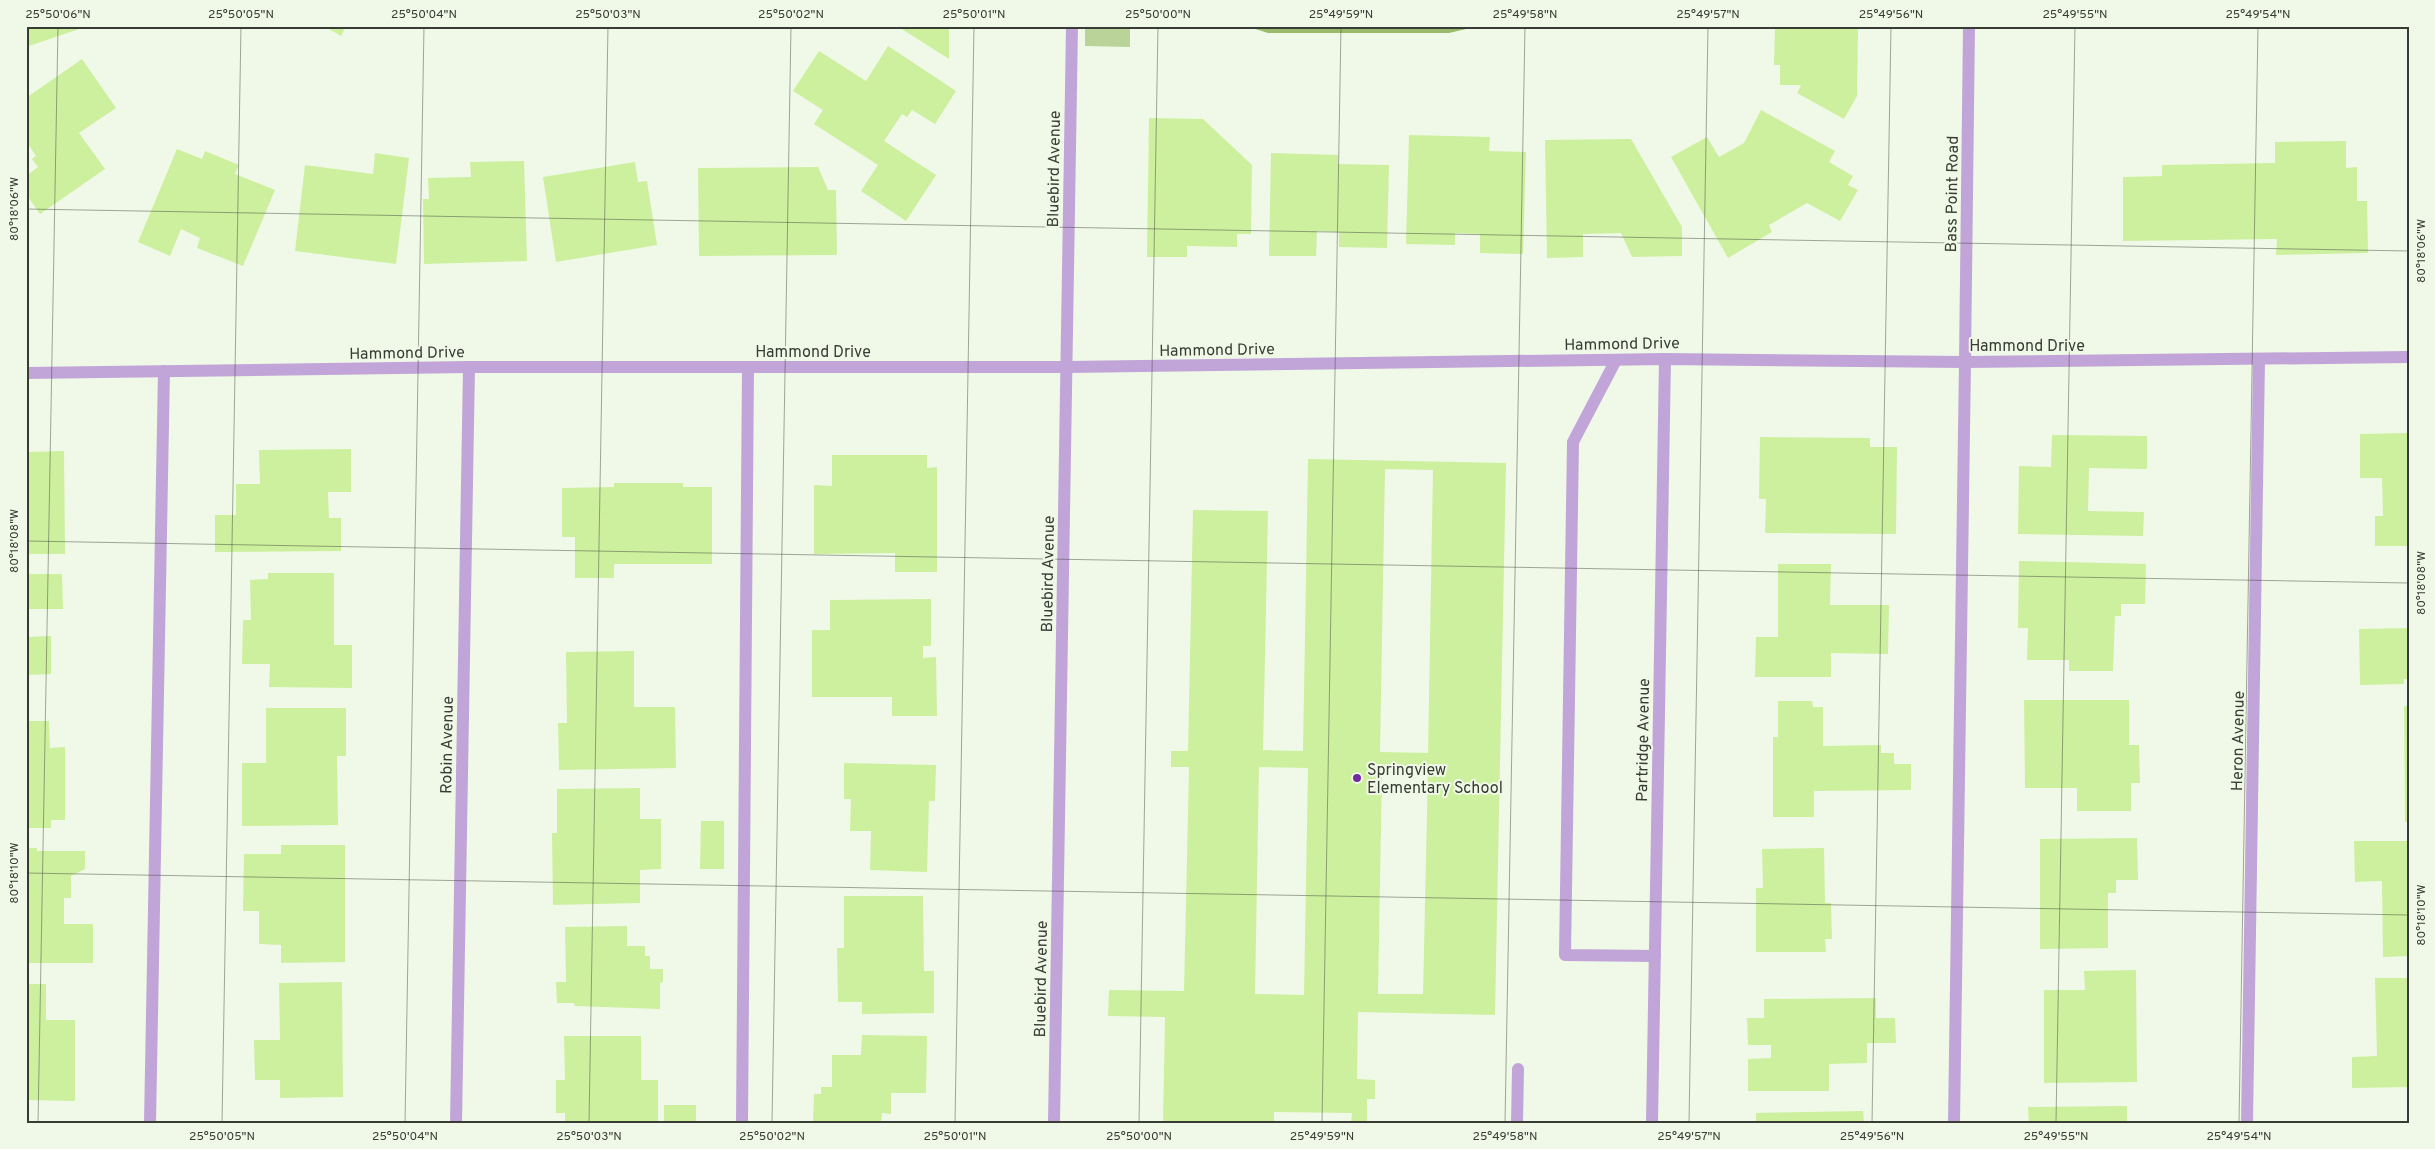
<svg xmlns="http://www.w3.org/2000/svg" width="2435" height="1149" viewBox="0 0 2435 1149" font-family="Overpass,sans-serif">
<rect width="100%" height="100%" fill="#f0f9e7"/>
<path fill="#b9d399" d="M1085 26H1130V47L1085 46Z"/>
<path fill="#9abb6c" d="M1246 26H1479L1449 33H1268Z"/>
<g fill="#ccf09e" fill-rule="evenodd">
<path d="M26 26H85V27L26 47Z"/>
<path d="M324 26H346L341 36Z"/>
<path d="M897 26H949V59Z"/>
<path d="M1775 26H1858L1857 96 1844 119 1797 93 1801 85H1780V65H1774Z"/>
<path d="M888 46 956 91 935 124 912 110 907 117 902 114 884 141 936 175 906 221 861 191 878 165 814 124 823 110 793 91 819 51 866 81Z"/>
<path d="M82 59 116 108 79 133 105 169 40 214 26 194V176L38 167 32 159 36 156 26 141V98Z"/>
<path d="M1761 110 1835 151 1829 162 1853 176 1848 185 1858 190 1840 221 1807 203 1769 225 1772 232 1728 258 1671 157 1707 137 1719 157 1744 143Z"/>
<path d="M1149 118 1203 119 1252 165 1251 234H1237V247L1187 246V257H1147Z"/>
<path d="M1409 135 1490 137 1489 151 1526 152 1523 254 1480 253V234L1455 233V245L1406 244Z"/>
<path d="M1631 139 1682 227V256L1632 257 1621 233 1583 234V257L1547 258 1545 140Z"/>
<path d="M2346 141V168L2357 167V201H2367L2368 253 2276 255 2277 239 2123 241V177L2162 176V165L2275 163V142Z"/>
<path d="M177 149 202 159 205 151 239 165 235 174 275 190 243 266 197 248 200 238 181 229 170 256 138 242Z"/>
<path d="M375 153 409 158 396 264 295 251 305 165 373 174Z"/>
<path d="M1271 153 1338 155V164L1389 165 1387 248 1339 247V232L1317 231 1316 256H1269Z"/>
<path d="M524 161 527 261 424 264 423 199H429L428 178 471 177 470 162Z"/>
<path d="M635 162 638 182 647 181 657 245 556 262 543 177Z"/>
<path d="M818 167 828 190H836L837 255 699 256 698 168Z"/>
<path d="M2409 433V546H2375V516H2383L2382 478H2360V434Z"/>
<path d="M2052 435 2147 436V469L2089 468 2088 511 2144 512 2143 536 2018 534 2019 466 2051 467Z"/>
<path d="M1760 437 1870 438V447H1897L1896 534 1765 533 1766 499H1759Z"/>
<path d="M351 449V492H328L329 518H341V551L215 552V515H236V484H260L259 450Z"/>
<path d="M64 451 65 554H26V452Z"/>
<path d="M832 455H927V468L937 467V572H895V553L814 554V485L832 486Z"/>
<path d="M1308 459 1506 463 1495 1015 1358 1012 1357 1079 1375 1080V1099H1367V1123H1351L1352 1113 1274 1112V1123H1163L1165 1017 1108 1016 1109 990 1184 991 1189 767H1171V751H1188L1193 510 1268 511 1263 750 1303 751ZM1385 469 1433 470 1428 753 1380 752ZM1259 767 1308 768 1304 995 1255 994ZM1382 769 1428 770 1423 994H1378Z"/>
<path d="M614 483H683V487H712V564H614V578H575V537H562V488L614 487Z"/>
<path d="M2019 561 2146 564 2145 604H2121V616H2115L2113 671H2069V660H2027L2028 628H2018Z"/>
<path d="M1778 564H1831L1830 605H1889L1888 654 1831 653V677H1755L1756 637H1778Z"/>
<path d="M268 573H334V645H352V688L269 687 270 664H242L243 620H251L250 580 268 579Z"/>
<path d="M26 574H62L63 609H26Z"/>
<rect x="2407" y="580" width="2" height="17"/>
<path d="M931 599V646H923V658L936 657 937 716H892V697H812V630H830V600Z"/>
<path d="M2409 628V679H2404V684L2360 685 2359 629Z"/>
<path d="M51 636V674L26 675V637Z"/>
<path d="M634 651V707H675L676 768 559 770 558 723H567L566 652Z"/>
<path d="M2024 700H2129V745H2139L2140 783H2131V811H2077V788H2025Z"/>
<path d="M1778 701H1812L1813 707H1823V746L1881 745V753H1894V764H1911V790L1814 791V817H1773V737H1778Z"/>
<path d="M2404 706H2409V822H2405Z"/>
<path d="M266 708H346V756H337L338 825 242 826V763H266Z"/>
<path d="M26 721H49L50 748 65 747V820H51V828H26Z"/>
<path d="M844 763 936 765 935 801H929L927 872 870 870 871 831H850L851 799H844Z"/>
<path d="M640 788V819H661V869L640 870V903L553 905 552 833H557V789Z"/>
<path d="M701 821H724V869H700Z"/>
<path d="M2137 838 2138 880H2116V893H2108V948L2040 949V839Z"/>
<path d="M2354 841H2409V956L2383 957 2382 881 2355 882Z"/>
<path d="M281 845H345V962L281 963V945L259 944V911H243L244 854H281Z"/>
<path d="M26 848H37V851H85V869L71 876V898H64V924H93V963H26Z"/>
<path d="M1824 848 1825 903H1831L1832 939H1825L1826 952H1756V888H1763L1762 849Z"/>
<path d="M844 896H923L924 971H934V1013L862 1014V1002H838L837 948H844Z"/>
<path d="M627 926V946H645V956H650V969H663V982L660 983V1009L575 1006 574 1003H557L556 982H566L565 927Z"/>
<path d="M2136 970 2137 1082 2044 1083V990H2085L2084 971Z"/>
<path d="M2375 978H2409V1087L2352 1088V1057L2377 1056Z"/>
<path d="M342 982 343 1097 280 1098V1080H255L254 1040H280L279 983Z"/>
<path d="M26 984H46V1020H75V1101L26 1100Z"/>
<path d="M1876 998V1018H1895L1896 1043H1867V1063L1829 1064V1091H1748V1059L1771 1058V1045H1748L1747 1018H1764V999Z"/>
<path d="M862 1035 927 1036 926 1093H891V1114L882 1113 881 1123H813L814 1094H821V1087H832V1055H861Z"/>
<path d="M564 1036H641V1080H658V1123H565V1113H556V1080H565Z"/>
<path d="M664 1105H696V1122L664 1123Z"/>
<path d="M2127 1106V1123H2029L2028 1107Z"/>
<path d="M1863 1111 1864 1123H1756V1113Z"/>
</g>
<g fill="none" stroke-linecap="round" stroke-linejoin="round">
<g stroke="#c1a5d8" stroke-width="12">
<path d="M1616 360 1573 442 1565 955 1655 956"/>
<path d="M150 1123 164 371"/>
<path d="M742 1123 748 367"/>
<path d="M1517 1123 1518 1069"/>
<path d="M1954 1123 1965 362"/>
</g>
<g stroke="#c1a5d8" stroke-width="12">
<path d="M1965 362 1969 26"/>
<path d="M26 373 469 367H1067L1665 359 1965 362 2409 357"/>
<path d="M456 1123 469 367"/>
<path d="M1054 1123 1072 26"/>
<path d="M1652 1123 1665 359"/>
<path d="M2247 1123 2259 360"/>
</g>
</g>
<path fill="none" stroke="#393c35" stroke-width="1" stroke-opacity="0.45" d="M26 209 2409 251M26 541 2409 583M26 873 2409 915M38 1123 58 26M222 1123 241 26M405 1123 424 26M589 1123 608 26M772 1123 791 26M955 1123 974 26M1139 1123 1158 26M1322 1123 1341 26M1505 1123 1525 26M1689 1123 1708 26M1872 1123 1891 26M2056 1123 2075 26M2239 1123 2258 26"/>
<circle fill="#722b9f" stroke="#f0f9e7" stroke-width="2" cx="1357" cy="778" r="5"/>
<g text-anchor="middle" stroke-width="4" stroke-linejoin="round" paint-order="stroke">
<g font-size="16" fill="#393c35" stroke="#f0f9e7">
<text transform="translate(1053 169) rotate(-89)" y="6">Bluebird Avenue</text>
<text transform="translate(1951 194) rotate(-89)" y="6">Bass Point Road</text>
<text transform="translate(1622 343) rotate(-1)" y="6">Hammond Drive</text>
<text x="2027" y="351">Hammond Drive</text>
<text transform="translate(1217 349) rotate(-1)" y="6">Hammond Drive</text>
<text x="813" y="357">Hammond Drive</text>
<text transform="translate(407 352) rotate(-1)" y="6">Hammond Drive</text>
<text transform="translate(1047 574) rotate(-89)" y="6">Bluebird Avenue</text>
<text transform="translate(1642 740) rotate(-89)" y="6">Partridge Avenue</text>
<text transform="translate(2237 741) rotate(-89)" y="6">Heron Avenue</text>
<text transform="translate(446 745) rotate(-89)" y="6">Robin Avenue</text>
<text transform="translate(1040 979) rotate(-89)" y="6">Bluebird Avenue</text>
</g>
<g font-size="16" fill="#393c35" stroke="#f0f9e7" text-anchor="start">
<text x="1367" y="775">Springview<tspan x="1367" dy="18">Elementary School</tspan></text>
</g>
</g>
<rect width="2435" height="1149" fill="none" stroke="#f0f9e7" stroke-width="55"/>
<rect x="28" y="28" width="2380" height="1094" fill="none" stroke="#393c35" stroke-width="2"/>
<g font-size="12" text-anchor="middle" fill="#393c35">
<text x="58" y="18">25°50'06"N</text>
<text x="241" y="18">25°50'05"N</text>
<text x="424" y="18">25°50'04"N</text>
<text x="608" y="18">25°50'03"N</text>
<text x="791" y="18">25°50'02"N</text>
<text x="974" y="18">25°50'01"N</text>
<text x="1158" y="18">25°50'00"N</text>
<text x="1341" y="18">25°49'59"N</text>
<text x="1525" y="18">25°49'58"N</text>
<text x="1708" y="18">25°49'57"N</text>
<text x="1891" y="18">25°49'56"N</text>
<text x="2075" y="18">25°49'55"N</text>
<text x="2258" y="18">25°49'54"N</text>
<text transform="translate(14 209) rotate(-90)" y="4">80°18'06"W</text>
<text transform="translate(2421 251) rotate(-90)" y="4">80°18'06"W</text>
<text transform="translate(14 541) rotate(-90)" y="4">80°18'08"W</text>
<text transform="translate(2421 583) rotate(-90)" y="4">80°18'08"W</text>
<text transform="translate(14 873) rotate(-90)" y="4">80°18'10"W</text>
<text transform="translate(2421 915) rotate(-90)" y="4">80°18'10"W</text>
<text x="222" y="1140">25°50'05"N</text>
<text x="405" y="1140">25°50'04"N</text>
<text x="589" y="1140">25°50'03"N</text>
<text x="772" y="1140">25°50'02"N</text>
<text x="955" y="1140">25°50'01"N</text>
<text x="1139" y="1140">25°50'00"N</text>
<text x="1322" y="1140">25°49'59"N</text>
<text x="1505" y="1140">25°49'58"N</text>
<text x="1689" y="1140">25°49'57"N</text>
<text x="1872" y="1140">25°49'56"N</text>
<text x="2056" y="1140">25°49'55"N</text>
<text x="2239" y="1140">25°49'54"N</text>
</g>
</svg>
